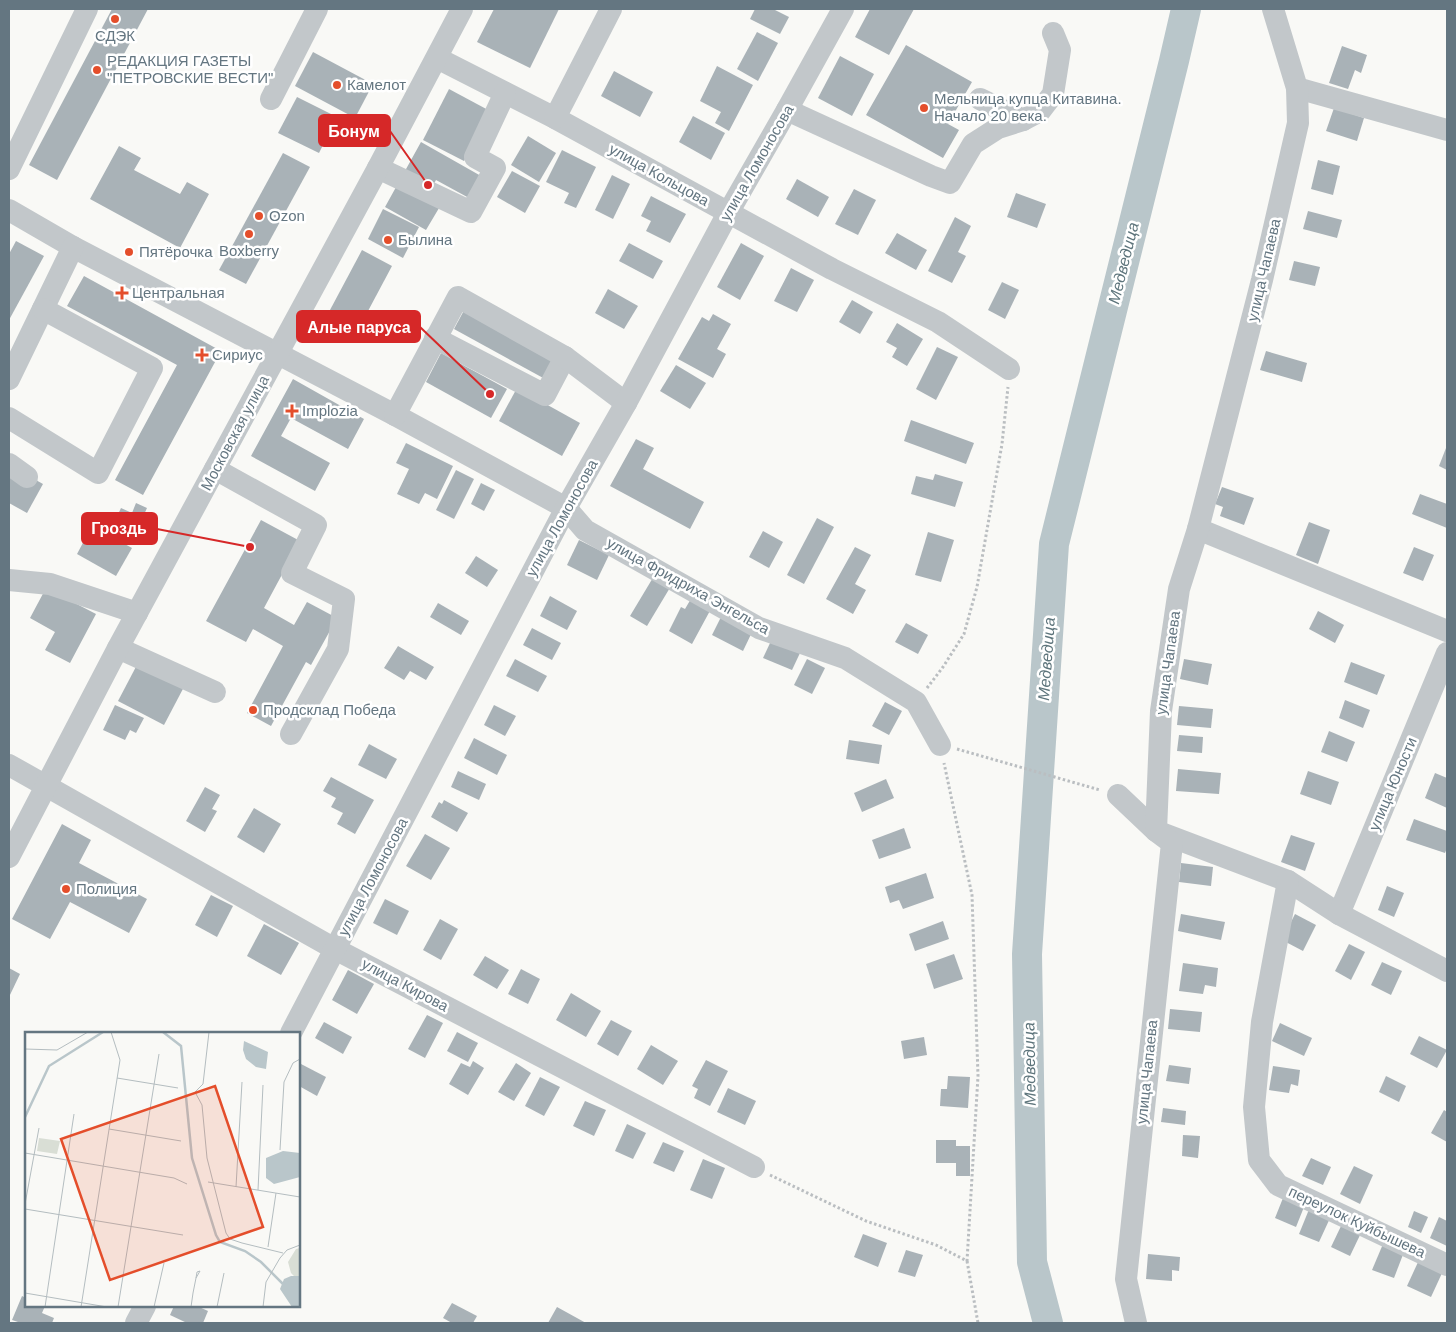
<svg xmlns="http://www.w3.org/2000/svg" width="1456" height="1332" viewBox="0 0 1456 1332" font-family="Arial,sans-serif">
<rect width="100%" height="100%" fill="#f9f9f6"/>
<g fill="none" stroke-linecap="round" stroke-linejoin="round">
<path stroke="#b9c6ca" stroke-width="30" d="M1048 1323 1032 1262 1027 954 1054 544 1174 61 1186 9"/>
</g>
<g fill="#a9b2b7">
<path d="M112 9H148L57 180 29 165Z"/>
<path d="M494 9H559L530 68 477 42Z"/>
<path d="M755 9H773L789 17 780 34 750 19Z"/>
<path d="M870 9H914L889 55 855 37Z"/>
<path d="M757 32 778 43 758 81 737 69Z"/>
<path d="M906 45 972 82 948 124 959 130 943 158 866 115Z"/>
<path d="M1342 46 1367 55 1361 73 1355 70 1348 89 1329 83Z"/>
<path d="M313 52 373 84 355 118 295 86Z"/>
<path d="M840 56 874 74 852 116 818 98Z"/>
<path d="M717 66 753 85 729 131 715 123 721 112 700 101Z"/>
<path d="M614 71 653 92 640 117 601 96Z"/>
<path d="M449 89 490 111 464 161 423 140Z"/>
<path d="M297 97 337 117 319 153 278 133Z"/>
<path d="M1334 108 1364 118 1357 141 1326 131Z"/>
<path d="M693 116 725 133 711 160 679 142Z"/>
<path d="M528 136 556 153 539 182 511 165Z"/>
<path d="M421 142 481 176 469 198 436 180 428 195 442 203 426 230 385 207Z"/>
<path d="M119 146 141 158 134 170 180 194 187 182 209 194 180 248 90 199Z"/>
<path d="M562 150 596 167 576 208 564 203 569 193 546 182Z"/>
<path d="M283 153 310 167 246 284 219 270Z"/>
<path d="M1318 160 1340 166 1333 195 1311 189Z"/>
<path d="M512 171 540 186 525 213 497 197Z"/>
<path d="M612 175 630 184 613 219 595 210Z"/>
<path d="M797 179 829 197 818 217 786 199Z"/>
<path d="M854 189 876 200 858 235 835 224Z"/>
<path d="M1016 193 1046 204 1037 228 1007 217Z"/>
<path d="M651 196 686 214 670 243 646 231 651 221 641 216Z"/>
<path d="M383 209 419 227 403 258 368 239Z"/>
<path d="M1308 211 1342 220 1337 238 1303 229Z"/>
<path d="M955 217 971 226 958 252 966 256 952 283 928 271Z"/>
<path d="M897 233 927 250 916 270 885 253Z"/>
<path d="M16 241 44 256 9 320V254Z"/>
<path d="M629 243 663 261 653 279 619 261Z"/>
<path d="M741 243 764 256 740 300 717 287Z"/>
<path d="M362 250 392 266 352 341 322 325Z"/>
<path d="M1294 261 1320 267 1315 286 1289 280Z"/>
<path d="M791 268 814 280 797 312 774 301Z"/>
<path d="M84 276 221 351 143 495 115 480 177 365 67 306Z"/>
<path d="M1002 282 1019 290 1005 319 988 310Z"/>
<path d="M608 289 638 306 624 329 595 313Z"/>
<path d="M852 300 873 312 860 334 839 322Z"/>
<path d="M469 301 560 351 545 379 454 329Z"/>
<path d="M713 314 731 324 717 349 726 354 713 378 678 359 702 317 709 321Z"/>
<path d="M897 323 923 339 907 366 892 357 897 348 886 342Z"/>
<path d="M937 347 958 357 936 400 916 389Z"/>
<path d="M1266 351 1307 363 1302 382 1260 370Z"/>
<path d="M441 353 507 389 491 418 426 382Z"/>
<path d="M676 365 706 383 690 409 660 391Z"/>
<path d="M293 379 364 419 348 449 291 418 281 436 330 463 315 491 251 456Z"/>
<path d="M517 388 580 423 562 456 499 421Z"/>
<path d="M911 420 974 443 966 464 904 441Z"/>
<path d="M636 439 654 448 643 469 704 502 690 529 610 486Z"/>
<path d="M406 443 453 466 437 499 425 493 419 504 397 494 409 469 396 463Z"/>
<path d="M1446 448H1447V470L1439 466Z"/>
<path d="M9 465 43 484 27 513 9 503Z"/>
<path d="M456 470 474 479 454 519 436 510Z"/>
<path d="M935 474 963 482 955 507 911 494 916 476 933 480Z"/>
<path d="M481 483 495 490 484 511 471 504Z"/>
<path d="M1222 487 1254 498 1244 525 1220 516 1223 507 1215 504Z"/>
<path d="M1420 494 1447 504V528L1412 514Z"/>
<path d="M136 503 147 508 132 541 110 531 121 508 132 513Z"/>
<path d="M817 518 834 527 804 584 787 575Z"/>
<path d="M261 520 300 541 264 608 294 625 307 602 337 618 311 665 306 662 271 726 247 713 283 646 253 629 246 642 206 621Z"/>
<path d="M1309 522 1330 530 1318 564 1296 555Z"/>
<path d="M92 526 132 548 116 576 77 554Z"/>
<path d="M763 531 783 542 769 568 749 557Z"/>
<path d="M928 532 954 540 941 582 915 575Z"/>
<path d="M579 540 609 555 597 580 567 565Z"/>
<path d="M855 547 871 555 855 584 866 590 853 614 826 599Z"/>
<path d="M1414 547 1434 555 1423 581 1403 573Z"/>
<path d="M476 556 498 570 487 587 465 573Z"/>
<path d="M654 576 671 586 647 626 630 616Z"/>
<path d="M46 588 96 614 70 663 45 650 55 632 30 618Z"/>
<path d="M550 596 577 611 567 630 540 616Z"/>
<path d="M692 597 712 607 692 644 669 631 681 607 685 609Z"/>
<path d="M438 603 469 621 461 635 430 617Z"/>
<path d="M1318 611 1344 625 1335 643 1309 629Z"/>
<path d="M723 613 754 628 743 651 712 635Z"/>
<path d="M906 623 928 635 918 654 895 642Z"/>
<path d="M532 628 561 643 552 660 523 645Z"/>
<path d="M771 641 800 653 792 670 763 658Z"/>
<path d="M398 646 434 667 426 680 410 671 404 680 384 668Z"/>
<path d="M515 659 547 676 538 692 506 676Z"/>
<path d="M807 659 825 668 812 694 794 685Z"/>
<path d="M1184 659 1212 664 1208 685 1180 679Z"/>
<path d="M139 661 185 685 164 725 118 701Z"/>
<path d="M1351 662 1385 675 1377 695 1344 682Z"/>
<path d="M1345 700 1370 710 1363 728 1339 718Z"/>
<path d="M885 702 902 711 889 735 872 726Z"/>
<path d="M115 705 144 718 136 733 130 730 125 740 103 730Z"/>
<path d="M494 705 516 716 505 736 484 725Z"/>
<path d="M1179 706 1213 709 1211 728 1177 725Z"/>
<path d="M1329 731 1355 742 1347 762 1321 752Z"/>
<path d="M1179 735 1203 737 1202 753 1177 751Z"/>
<path d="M474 738 507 755 497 775 464 758Z"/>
<path d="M849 740 882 745 879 764 846 759Z"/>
<path d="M369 744 397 759 386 779 358 765Z"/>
<path d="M1178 769 1221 773 1219 794 1176 791Z"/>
<path d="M458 771 486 784 479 800 451 787Z"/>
<path d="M1308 771 1339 782 1331 805 1300 794Z"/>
<path d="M1435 773 1447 778V808L1425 798Z"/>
<path d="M331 777 374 800 355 834 337 824 343 813 331 807 336 798 323 791Z"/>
<path d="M886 779 894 798 862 812 854 793Z"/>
<path d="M205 787 220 795 212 809 217 811 205 832 186 821Z"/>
<path d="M444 800 468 813 457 832 431 817 439 802 442 804Z"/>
<path d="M254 808 281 824 264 853 237 837Z"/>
<path d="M1414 819 1447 831V848L1445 853 1406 840Z"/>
<path d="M62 824 91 840 79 863 147 899 129 933 70 902 50 939 12 919Z"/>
<path d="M904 828 911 848 879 859 872 840Z"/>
<path d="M425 834 450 848 431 880 406 866Z"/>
<path d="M1291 835 1315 843 1305 871 1281 862Z"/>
<path d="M1181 863 1213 867 1211 886 1179 882Z"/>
<path d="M926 873 934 898 903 909 899 900 890 903 885 887Z"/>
<path d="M1387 886 1404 893 1394 917 1378 910Z"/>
<path d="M211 895 233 906 217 937 195 925Z"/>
<path d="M385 899 409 911 397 935 373 923Z"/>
<path d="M1181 914 1225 922 1221 940 1178 931Z"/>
<path d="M1295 914 1316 925 1303 951 1282 940Z"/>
<path d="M440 919 458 929 441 960 423 950Z"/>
<path d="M943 921 949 939 915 951 909 934Z"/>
<path d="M264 924 299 943 281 975 247 956Z"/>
<path d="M1349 944 1365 952 1351 980 1335 971Z"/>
<path d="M954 954 963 979 934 989 926 964Z"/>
<path d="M485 956 509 970 497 989 473 975Z"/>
<path d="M1382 962 1402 971 1391 995 1371 985Z"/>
<path d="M1183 963 1218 968 1216 987 1205 985 1203 994 1179 991Z"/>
<path d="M9 968 20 974 9 997Z"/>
<path d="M521 969 540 979 528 1004 508 994Z"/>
<path d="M348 970 374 984 357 1014 332 1000Z"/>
<path d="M571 993 601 1011 586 1037 556 1020Z"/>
<path d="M1170 1009 1202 1012 1200 1032 1168 1029Z"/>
<path d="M427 1015 443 1023 425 1058 408 1049Z"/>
<path d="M611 1020 632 1031 618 1056 597 1044Z"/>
<path d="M324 1022 352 1037 343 1054 315 1038Z"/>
<path d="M1280 1023 1312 1038 1304 1056 1272 1041Z"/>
<path d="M457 1032 478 1043 468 1062 447 1051Z"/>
<path d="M1419 1036 1447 1050 1437 1068 1410 1054Z"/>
<path d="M924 1037 927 1055 904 1059 901 1041Z"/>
<path d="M651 1045 678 1061 663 1085 637 1069Z"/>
<path d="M706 1060 728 1071 710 1106 694 1098 698 1089 692 1086Z"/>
<path d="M473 1061 484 1068 468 1095 449 1084 461 1063 470 1067Z"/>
<path d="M516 1063 531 1073 514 1101 498 1092Z"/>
<path d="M301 1064 326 1077 317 1096 299 1086V1069Z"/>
<path d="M1169 1065 1191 1068 1189 1084 1166 1081Z"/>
<path d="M1273 1066 1300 1070 1298 1086 1291 1084 1289 1093 1269 1090Z"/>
<path d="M948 1076 970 1077 968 1108 940 1106 941 1089H947Z"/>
<path d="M1386 1076 1406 1086 1399 1102 1379 1092Z"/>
<path d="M540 1077 560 1087 544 1116 525 1106Z"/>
<path d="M728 1088 756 1101 745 1125 717 1112Z"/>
<path d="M585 1101 606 1110 594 1136 573 1126Z"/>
<path d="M1163 1108 1186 1111 1185 1125 1161 1122Z"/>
<path d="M1444 1110 1447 1112V1142L1431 1133Z"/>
<path d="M627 1124 646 1133 633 1159 615 1151Z"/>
<path d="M1183 1135 1200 1136 1198 1158 1182 1156Z"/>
<path d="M936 1140H956V1146H970V1176H956V1163H936Z"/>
<path d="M663 1142 684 1151 674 1172 653 1163Z"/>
<path d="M1311 1158 1331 1167 1323 1185 1302 1176Z"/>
<path d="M703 1159 725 1168 712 1199 690 1190Z"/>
<path d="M1354 1166 1373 1175 1360 1204 1340 1194Z"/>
<path d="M1283 1198 1304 1207 1296 1227 1275 1218Z"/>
<path d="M1310 1207 1331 1216 1319 1242 1299 1234Z"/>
<path d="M1414 1211 1428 1217 1421 1233 1408 1227Z"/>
<path d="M1439 1217 1447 1221V1246L1430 1238Z"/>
<path d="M1342 1224 1361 1233 1350 1256 1331 1247Z"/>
<path d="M863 1234 887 1243 878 1267 854 1257Z"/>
<path d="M1383 1244 1404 1252 1394 1278 1372 1270Z"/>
<path d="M906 1250 923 1255 915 1277 898 1272Z"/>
<path d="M1148 1254 1180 1257 1179 1271 1172 1270V1281L1146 1279Z"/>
<path d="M1419 1260 1443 1271 1431 1297 1407 1286Z"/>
<path d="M22 1296 26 1298V1306H45L42 1313 54 1318 52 1323H21L12 1320Z"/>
<path d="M452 1303 477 1316 473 1323H452L443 1318Z"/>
<path d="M174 1306H197L208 1311 203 1323H187L170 1315Z"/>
<path d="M557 1307 586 1323H548Z"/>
</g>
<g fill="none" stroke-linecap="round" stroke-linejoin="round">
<g stroke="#babec1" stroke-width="3" stroke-dasharray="2.5 2.5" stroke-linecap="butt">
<path d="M927 688 943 667 964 634 977 587 1002 444 1008 387"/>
<path d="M957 749 1100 790"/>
<path d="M770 1175 866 1221 936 1245 967 1261 978 1076 972 895 944 763"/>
<path d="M967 1261 978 1323"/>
</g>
<g stroke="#c2c7ca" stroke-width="22">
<path d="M437 58 555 118 832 269 938 322 1009 369"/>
<path d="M1297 88 1447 130"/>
<path d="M271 99 317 9"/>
<path d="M980 99 1023 120"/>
<path d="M787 110 931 176 950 183 973 144 998 128 1023 120 1040 111 1053 94 1060 50 1053 33"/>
<path d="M555 118 611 9"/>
<path d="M378 168 471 212 495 168 475 157 505 93"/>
<path d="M9 169 87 9"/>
<path d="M9 210 73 247 395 415 566 508 585 530 759 628 845 658 916 702 940 745"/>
<path d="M435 338 545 395 565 357"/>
<path d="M9 379 73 247"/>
<path d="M395 415 458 297 565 357 626 403"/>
<path d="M9 418 98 473 152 368 43 309"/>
<path d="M9 464 27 477"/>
<path d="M215 469 316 525 292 573 344 599 338 649 291 734"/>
<path d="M1198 529 1447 631"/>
<path d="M9 580 50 584 137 613"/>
<path d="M118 648 215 692"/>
<path d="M9 765 335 949 754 1167"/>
<path d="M1118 795 1156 831 1288 881 1339 914 1447 971"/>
<path d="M9 857 118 648 378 168 462 9"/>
<path d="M1288 881 1262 1022 1254 1107 1259 1160 1278 1185 1447 1265"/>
<path d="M1339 914 1447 653"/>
<path d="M291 1033 566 508 626 403 728 213 787 110 843 9"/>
<path d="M136 1323 145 1306"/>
<path d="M1136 1323 1126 1279 1172 843 1156 831 1161 711 1179 589 1198 529 1262 280 1298 123 1297 88 1273 9"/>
</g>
</g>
<g fill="#e44e2b" stroke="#fff" stroke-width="2">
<circle cx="115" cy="19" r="5"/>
<circle cx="97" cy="70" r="5"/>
<circle cx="337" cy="85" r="5"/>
<circle cx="924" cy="108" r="5"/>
<circle cx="259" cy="216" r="5"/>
<circle cx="249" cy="234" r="5"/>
<circle cx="388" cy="240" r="5"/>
<circle cx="129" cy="252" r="5"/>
<path d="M119.5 285.5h5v5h5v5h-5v5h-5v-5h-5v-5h5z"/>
<path d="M199.5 347.5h5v5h5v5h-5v5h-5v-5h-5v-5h5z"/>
<path d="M289.5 403.5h5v5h5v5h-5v5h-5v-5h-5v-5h5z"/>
<circle cx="253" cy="710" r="5"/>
<circle cx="66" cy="889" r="5"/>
</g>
<g text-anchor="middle" stroke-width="5" stroke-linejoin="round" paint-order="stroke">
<g font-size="15" fill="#647681" stroke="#fff" text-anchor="start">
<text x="115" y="41" text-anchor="middle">СДЭК</text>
<text x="107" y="66">РЕДАКЦИЯ ГАЗЕТЫ<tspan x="107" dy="17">"ПЕТРОВСКИЕ ВЕСТИ"</tspan></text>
<text x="347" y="90">Камелот</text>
<text x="934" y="104">Мельница купца Китавина.<tspan x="934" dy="17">Начало 20 века.</tspan></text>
<text x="269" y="221">Ozon</text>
<text x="398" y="245">Былина</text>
<text x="249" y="256" text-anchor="middle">Boxberry</text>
<text x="139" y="257">Пятёрочка</text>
<text x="132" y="298">Центральная</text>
<text x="212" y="360">Сириус</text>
<text x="302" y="416">Implozia</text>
<text x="263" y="715">Продсклад Победа</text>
<text x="76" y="894">Полиция</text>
</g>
<g font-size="15" fill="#647681" stroke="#fff">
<text transform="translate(757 163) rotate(-60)" y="5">улица Ломоносова</text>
<text transform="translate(659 175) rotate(29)" y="5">улица Кольцова</text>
<text transform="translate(1264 270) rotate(-77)" y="5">улица Чапаева</text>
<text transform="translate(235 433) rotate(-62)" y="5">Московская улица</text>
<text transform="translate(562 518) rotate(-61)" y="5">улица Ломоносова</text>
<text transform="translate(688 586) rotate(29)" y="5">улица Фридриха Энгельса</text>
<text transform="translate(1168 663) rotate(-82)" y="5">улица Чапаева</text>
<text transform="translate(1393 784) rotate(-67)" y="5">улица Юности</text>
<text transform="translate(373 877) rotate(-62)" y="5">улица Ломоносова</text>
<text transform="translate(405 985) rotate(28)" y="5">улица Кирова</text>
<text transform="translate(1147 1072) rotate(-84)" y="5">улица Чапаева</text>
<text transform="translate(1357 1222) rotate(25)" y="5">переулок Куйбышева</text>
</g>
<g font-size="16" font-style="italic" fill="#5e757c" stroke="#fff">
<text transform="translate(1123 263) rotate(-76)" y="6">Медведица</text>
<text transform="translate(1046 659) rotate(-86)" y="6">Медведица</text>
<text transform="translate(1029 1064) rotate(-91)" y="6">Медведица</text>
</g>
</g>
<g transform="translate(25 1032)">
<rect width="275" height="275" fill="#f9f9f6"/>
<path d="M14 106 35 109 32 122 12 119ZM275 216V250L266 241 263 230 271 217Z" fill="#d9ded5"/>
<path d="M219 9 243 20 241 37 231 35 221 27 218 18ZM258 119 275 121V145L249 152 241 146V126ZM266 244H275V275H267L255 257 259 247Z" fill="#b9c6ca"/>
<path fill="none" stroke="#b9c6ca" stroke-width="2.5" d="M138 0 156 14 167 126 191 203 195 210 220 219 236 230 260 254M0 85 24 34 78 0"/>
<path fill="none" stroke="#b4bdc0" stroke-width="1" d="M184 0 178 52 170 60 177 73 182 126 201 201 205 207 217 211 258 221M0 17 32 18 63 0M92 46 153 56M84 97 156 109M255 118 259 50 268 31 275 27M0 121 149 146 162 152M183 150 275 165M211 155 217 50M233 158 238 53M0 172 14 96M0 177 158 203M243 215 251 161M0 261 82 275M20 275 49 82M56 275 95 28 86 0M93 275 134 22M129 275 139 231M166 275 168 261 171 246 172 240 175 239 171 246M192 275 199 241M238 275 241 250 255 226 262 218 275 213"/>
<path fill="#e44e2b" fill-opacity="0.15" stroke="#e44e2b" stroke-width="2.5" d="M190 54 238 195 85 248 36 107Z"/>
<rect width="275" height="275" fill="none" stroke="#647681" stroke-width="2.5"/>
</g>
<path fill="none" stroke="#d62828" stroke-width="2" d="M428 185L390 131M490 394L420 327M250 547L157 529"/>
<g fill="#d62828" stroke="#fff" stroke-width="2">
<circle cx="428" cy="185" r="5"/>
<circle cx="490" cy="394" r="5"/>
<circle cx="250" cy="547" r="5"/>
</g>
<g fill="#d62828" stroke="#d62828" stroke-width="2">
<rect x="319" y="115" width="71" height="31" rx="5"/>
<rect x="297" y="311" width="123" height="31" rx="5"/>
<rect x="82" y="513" width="75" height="31" rx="5"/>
</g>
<g font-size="16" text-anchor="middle" font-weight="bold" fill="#fff">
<text x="354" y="137">Бонум</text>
<text x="359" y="333">Алые паруса</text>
<text x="119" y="534">Гроздь</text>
</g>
<rect width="1456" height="1332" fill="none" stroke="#647681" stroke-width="20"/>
</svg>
